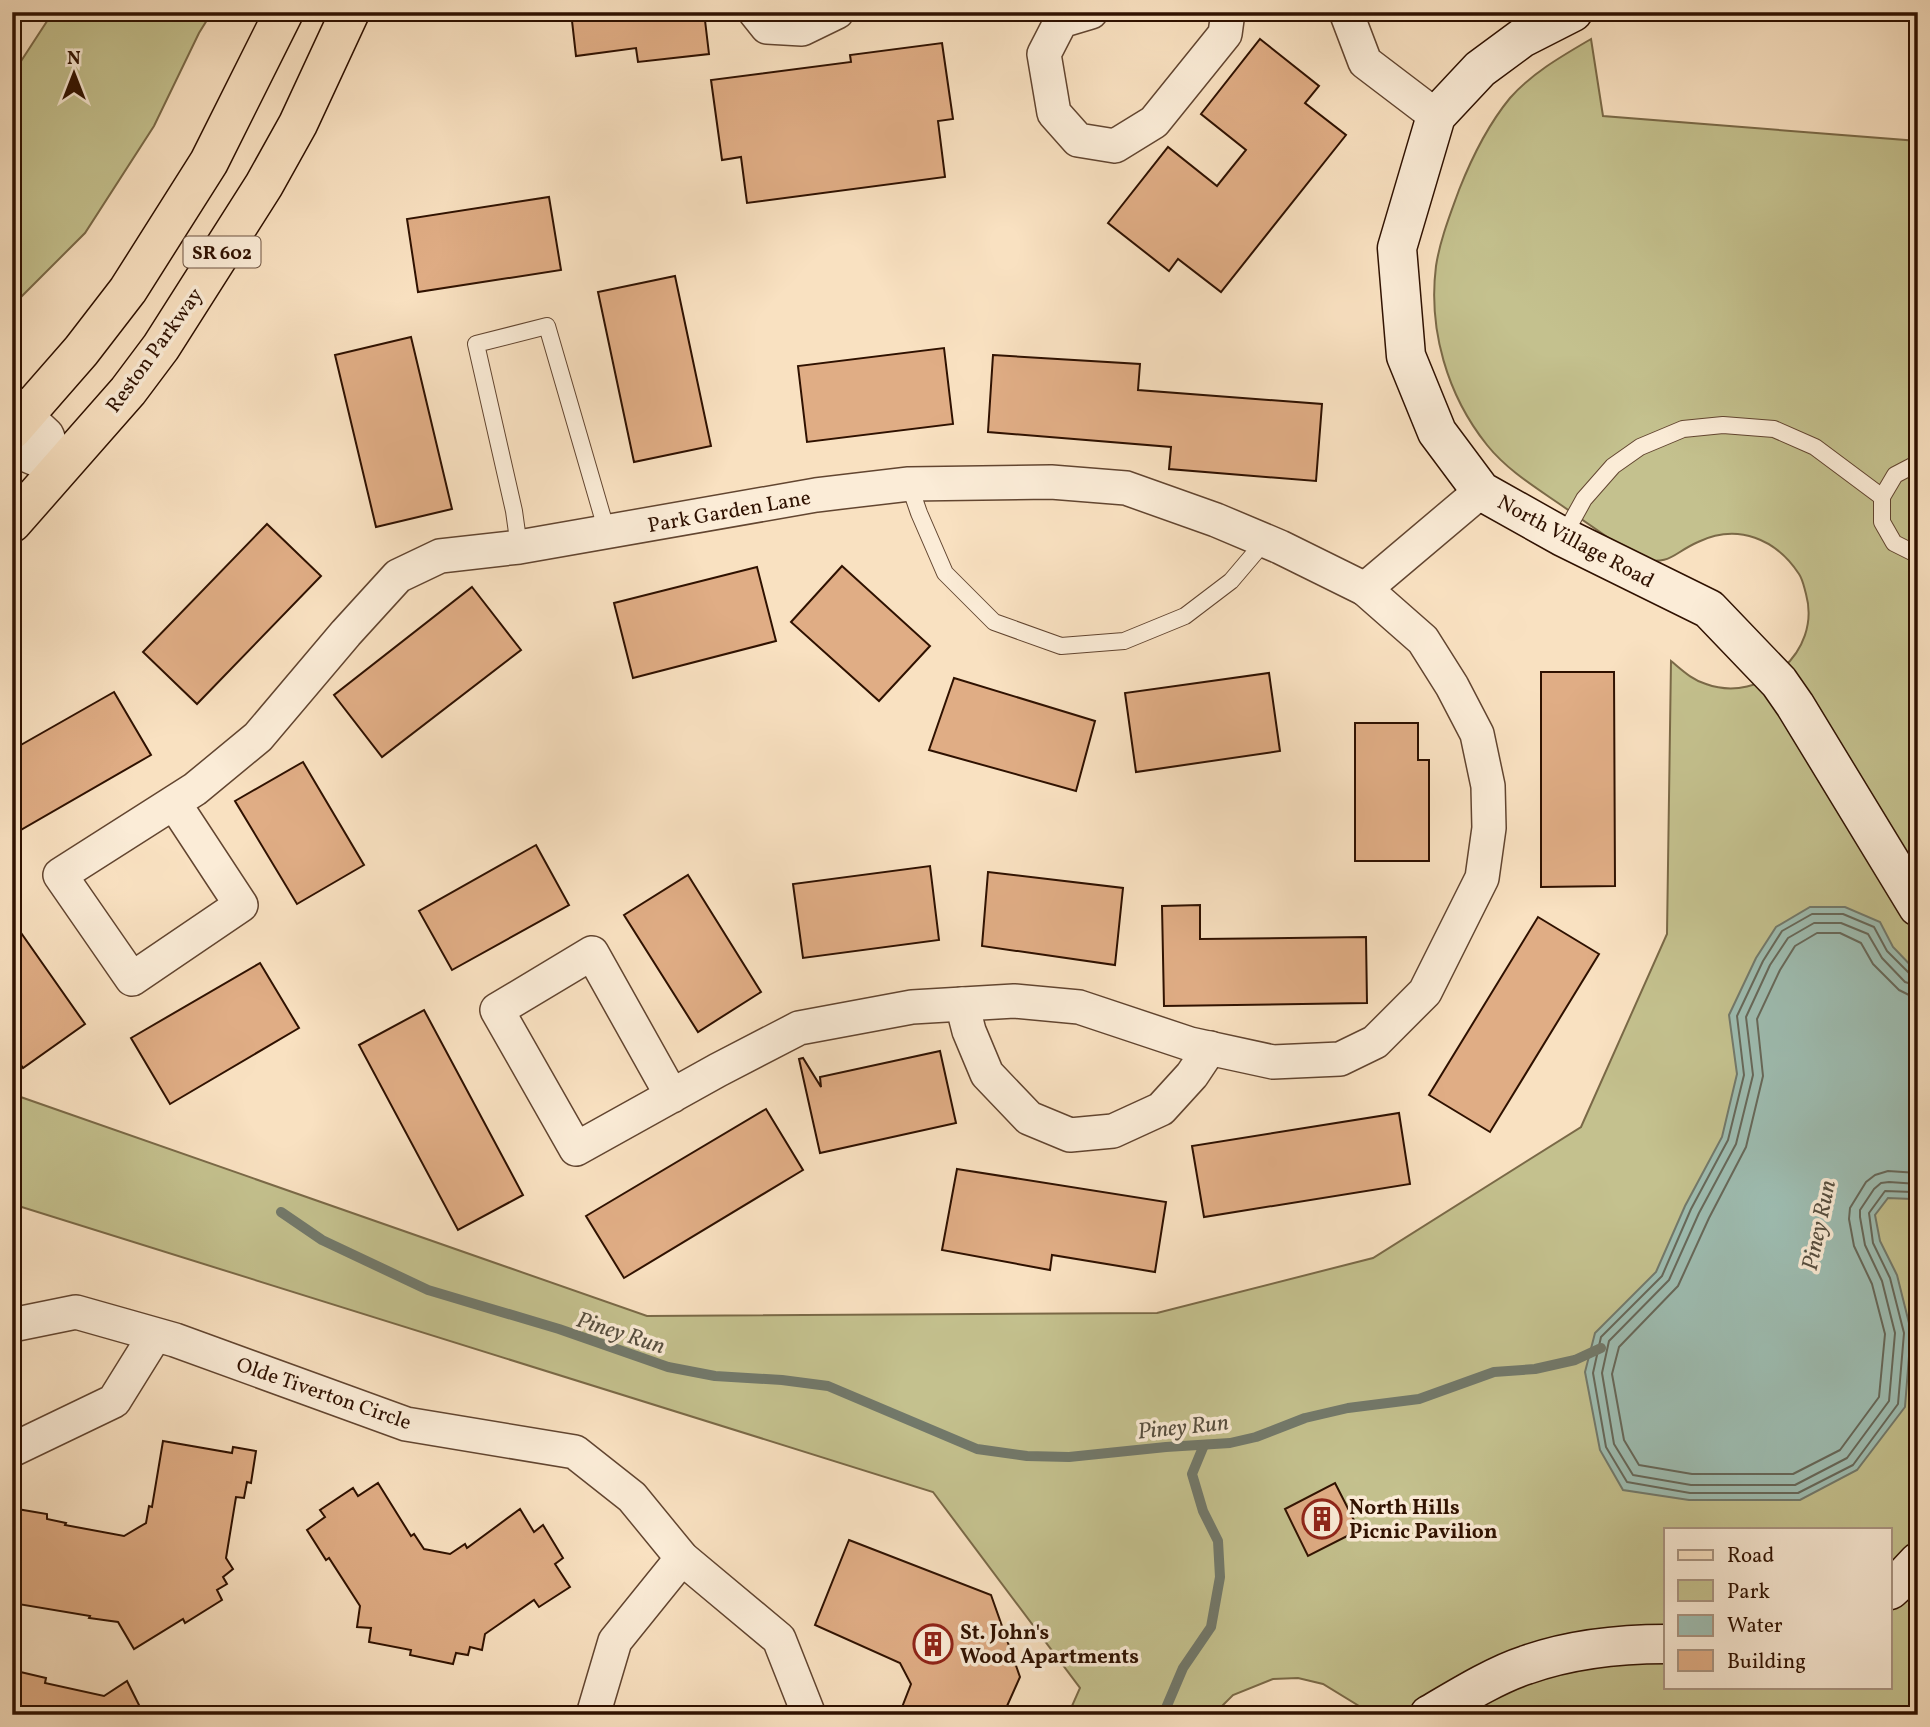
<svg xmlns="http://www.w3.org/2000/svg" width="1930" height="1727" viewBox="0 0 1930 1727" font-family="Vollkorn,serif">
<rect width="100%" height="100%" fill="#f9e1c1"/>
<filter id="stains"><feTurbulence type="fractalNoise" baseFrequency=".00286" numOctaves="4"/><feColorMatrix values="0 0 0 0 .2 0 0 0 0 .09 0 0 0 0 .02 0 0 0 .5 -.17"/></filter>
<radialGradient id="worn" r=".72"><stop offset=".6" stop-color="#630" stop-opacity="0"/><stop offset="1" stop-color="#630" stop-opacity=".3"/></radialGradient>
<g fill="#c4c18e" stroke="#7a6947" stroke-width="2" fill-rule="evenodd">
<path d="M53 12H212L199 33 154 126 85 233 20 298 12 299V75Z"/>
<path d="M1591 39 1603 116 1918 141V1715H1366L1359 1706 1323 1684 1298 1678 1273 1679 1233 1695 1213 1715H1068L1080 1688 933 1492 12 1204V1094L647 1316 1157 1313 1373 1258 1581 1127 1667 934 1671 661C1682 670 1692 680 1706 684 1761 704 1822 652 1806 594 1804 587 1803 580 1799 574 1776 539 1738 523 1698 542 1671 554 1673 565 1639 559 1613 541 1587 523 1561 505 1535 487 1507 470 1487 445 1447 395 1428 329 1436 266 1440 240 1450 215 1459 190 1472 157 1487 126 1510 98 1532 73 1562 56 1591 39ZM1666 1529H1890V1687H1666Z"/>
</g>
<path fill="#9ebeb3" stroke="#72796b" stroke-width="2" d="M1810 907H1845L1880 922 1893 947 1918 973V1204L1912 1199 1888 1198 1875 1215 1880 1241 1897 1275 1911 1331 1905 1407 1857 1470 1800 1500H1689L1623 1490 1600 1450 1585 1372 1595 1333 1656 1272 1685 1206 1722 1137 1737 1074 1729 1015 1756 958 1776 927Z"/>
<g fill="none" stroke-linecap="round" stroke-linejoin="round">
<g stroke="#66685a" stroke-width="2">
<path d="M1918 977 1911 975 1887 951 1874 927 1843 914H1812L1782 931 1763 961 1737 1016 1744 1075 1728 1140 1691 1209 1662 1276 1601 1337 1593 1373 1606 1447 1627 1482 1690 1493H1798L1853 1465 1898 1404 1904 1333 1890 1278 1873 1243 1869 1213 1885 1191 1912 1192 1918 1194"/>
<path d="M1918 986 1905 982 1882 958 1868 934 1841 923H1814L1788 938 1770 965 1746 1017 1753 1075 1736 1144 1699 1213 1669 1280 1609 1341 1602 1373 1614 1444 1633 1475 1691 1485H1795L1847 1458 1889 1401 1895 1333 1882 1281 1865 1245 1860 1217V1210L1874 1189 1881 1183 1889 1182 1918 1184"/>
<path d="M1918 996 1909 995 1899 990 1873 964 1861 943 1840 933H1817L1795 946 1780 970 1757 1019 1763 1076 1746 1147 1709 1218 1678 1286 1619 1347 1612 1374 1624 1440 1639 1465 1692 1474H1793L1840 1450 1879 1397 1885 1334 1872 1284 1854 1246 1849 1219 1850 1208 1866 1182 1875 1175 1888 1171 1918 1173"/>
</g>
<g stroke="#72796b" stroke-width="10">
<path d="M281 1212 322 1240 428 1290 559 1329 668 1367 715 1376 782 1380 828 1386 977 1449 1027 1456 1069 1457 1166 1447 1230 1443 1256 1437 1305 1418 1348 1408 1419 1399 1494 1372 1535 1369 1575 1360 1601 1348"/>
<path d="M1163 1715 1183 1668 1211 1627 1220 1577 1218 1541 1203 1511 1192 1474 1204 1445"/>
</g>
</g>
<g fill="#e0ad85" stroke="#2f1100" stroke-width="2">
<path d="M571 12H704L709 54 638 62 636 48 576 56Z"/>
<path d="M1260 39 1319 86 1305 103 1346 135 1221 292 1178 259 1169 271 1108 223 1168 147 1217 186 1246 150 1201 114Z"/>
<path d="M942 43 953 119 938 121 945 177 747 203 741 157 722 160 711 80 851 62 850 55Z"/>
<path d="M549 197 561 270 418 292 407 219Z"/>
<path d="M675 276 711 446 634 462 598 292Z"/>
<path d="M411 337 452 509 376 527 335 355Z"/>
<path d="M944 348 953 424 807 442 798 366Z"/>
<path d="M993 355 1140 364 1138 390 1322 404 1316 481 1169 469 1171 447 988 432Z"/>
<path d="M267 524 321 576 197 704 143 652Z"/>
<path d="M842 566 930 646 879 701 791 622Z"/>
<path d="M757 567 776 641 633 678 614 603Z"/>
<path d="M472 587 521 650 382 757 334 695Z"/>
<path d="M1541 672H1614L1615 886 1541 887Z"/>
<path d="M1269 673 1280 751 1136 772 1125 693Z"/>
<path d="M954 678 1095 721 1076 791 929 750Z"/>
<path d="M114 692 151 755 12 835V750Z"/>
<path d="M1355 723H1418V760H1429V861H1355Z"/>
<path d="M303 762 364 865 297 904 235 801Z"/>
<path d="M536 845 569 905 452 970 419 911Z"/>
<path d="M930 866 939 940 803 958 793 884Z"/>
<path d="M988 872 1123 888 1115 965 982 946Z"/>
<path d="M688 875 761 992 698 1032 624 915Z"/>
<path d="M1200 905V939L1366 937 1367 1003 1164 1006 1162 906Z"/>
<path d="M1538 917 1599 954 1490 1132 1429 1095Z"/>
<path d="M12 920 85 1024 23 1068 12 1052Z"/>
<path d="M260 963 299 1028 170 1104 131 1038Z"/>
<path d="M424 1010 523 1195 458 1230 359 1045Z"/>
<path d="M940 1051 956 1123 820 1153 799 1059 803 1058 821 1087 820 1077Z"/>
<path d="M766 1109 803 1170 624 1278 586 1216Z"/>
<path d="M1399 1113 1410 1184 1204 1217 1192 1146Z"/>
<path d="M957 1169 1166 1202 1155 1272 1052 1255 1050 1270 942 1250Z"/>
<path d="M163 1441 232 1453 233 1447 256 1451 251 1483 247 1482 244 1498 236 1497 226 1558 233 1569 223 1577 227 1584 217 1590 222 1600 185 1623 183 1619 134 1649 118 1622 89 1618 90 1616 12 1603V1557L16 1533H13L17 1509 47 1514V1519L66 1523 65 1525 124 1536 146 1523 149 1506 152 1507Z"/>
<path d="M378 1483 411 1536 414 1534 424 1549 450 1554 465 1544 467 1548 520 1509 534 1532 543 1525 563 1558 555 1564 570 1587 539 1607 534 1600 485 1634 482 1650 470 1647 468 1655 456 1653 453 1664 410 1655 411 1650 369 1642 371 1628 357 1627 360 1606 329 1558 326 1560 307 1530 325 1517 320 1510 353 1488 358 1496Z"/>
<path d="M1335 1483 1359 1530 1308 1556 1285 1509Z"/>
<path d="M849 1540 991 1595 1020 1677 1003 1715H899L911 1684 900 1663 815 1625Z"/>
<path d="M12 1670 46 1678 45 1683 104 1696 127 1681 144 1715H12Z"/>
</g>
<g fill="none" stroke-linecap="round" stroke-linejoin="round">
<g stroke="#624530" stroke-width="18">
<g id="lane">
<path d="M1918 463 1895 475 1882 497V522L1894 543 1918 555"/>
<path d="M909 484 919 513 945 573 994 622 1061 646 1124 641 1185 616 1231 581 1265 541"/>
<path d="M1563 537 1584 499 1613 466 1640 447 1683 429 1723 425 1774 429 1815 447 1882 497"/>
<path d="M519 547 514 511 476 344 547 326 607 532"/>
</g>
</g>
<g stroke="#624530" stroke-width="36">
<g id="street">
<path d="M755 12 767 27 802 29 837 12"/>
<path d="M1091 12 1061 21 1044 54 1054 113 1078 140 1115 146 1154 122 1225 34 1228 12"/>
<path d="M1346 12 1365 62 1436 116"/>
<path d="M12 402 47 435 59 469"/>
<path d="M12 449 59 469"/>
<path d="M174 803 241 905 132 979 60 875 195 789 258 737 346 633 398 576 440 556 519 547 816 495 909 484 1051 482 1126 488 1216 520 1280 547 1365 589"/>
<path d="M962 1004 969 1031 987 1074 1029 1118 1070 1135 1113 1131 1161 1109 1192 1075 1210 1048"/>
<path d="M672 1096 592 953 497 1010 576 1149 718 1070 799 1028 912 1007 1014 1001 1079 1007 1190 1044 1273 1062 1340 1059 1375 1042 1425 992 1482 878 1489 828 1488 786 1477 734 1452 686 1423 640 1365 589 1481 491"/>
<path d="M12 1325 76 1312 175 1340 406 1424 575 1452 632 1497 682 1558 779 1639 809 1715"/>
<path d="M12 1450 114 1401 155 1335"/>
<path d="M593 1715 615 1641 682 1558"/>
</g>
</g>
<g stroke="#2f1100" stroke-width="41">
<g id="secondary">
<path d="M1573 12 1522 38 1480 69 1436 116 1397 248 1406 356 1437 432 1481 491 1563 537 1709 609 1779 682 1795 705 1918 907"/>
<path d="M1890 1590 1903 1578 1918 1562"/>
<path d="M1429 1715C1458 1698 1495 1675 1526 1665 1571 1649 1618 1644 1666 1644"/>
</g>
</g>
<g stroke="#2f1100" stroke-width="41">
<g id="primary">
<path d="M12 430 81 351 128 290 209 162 284 12"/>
<path d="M12 523 128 391 161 347 264 185 298 124 350 12"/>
</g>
</g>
<use href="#lane" stroke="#fbecd7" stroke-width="16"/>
<use href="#street" stroke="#fbecd7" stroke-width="33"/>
<use href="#secondary" stroke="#fbecd7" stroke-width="38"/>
<use href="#primary" stroke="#f9e1c1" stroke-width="38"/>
</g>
<defs>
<g id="building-ring" transform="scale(2.0125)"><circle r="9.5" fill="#fbecd7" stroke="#8f2418" stroke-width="1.5"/><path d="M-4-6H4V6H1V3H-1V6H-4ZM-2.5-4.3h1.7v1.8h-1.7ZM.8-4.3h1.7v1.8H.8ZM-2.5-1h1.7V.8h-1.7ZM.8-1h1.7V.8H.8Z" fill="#8f2418"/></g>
</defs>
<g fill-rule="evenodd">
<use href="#building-ring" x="1322" y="1519"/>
<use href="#building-ring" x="933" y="1644"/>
</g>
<g text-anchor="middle" stroke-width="7" stroke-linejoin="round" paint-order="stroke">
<rect fill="#fbecd7" stroke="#6c5340" stroke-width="2" x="183.5" y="236.5" width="77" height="31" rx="5"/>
<g font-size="19" font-weight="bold" fill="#2f1100">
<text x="222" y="259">SR 602</text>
</g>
<g font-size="21" fill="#2f1100" stroke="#fbecd7">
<text transform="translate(154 350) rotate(-54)" y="7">Reston Parkway</text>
<text transform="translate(729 511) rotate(-10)" y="7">Park Garden Lane</text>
<text transform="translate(1576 541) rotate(28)" y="7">North Village Road</text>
<text transform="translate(324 1393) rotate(19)" y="7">Olde Tiverton Circle</text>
</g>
<g font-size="21" font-weight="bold" fill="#2f1100" stroke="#fbecd7" text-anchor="start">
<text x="1349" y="1514">North Hills<tspan x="1349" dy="24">Picnic Pavilion</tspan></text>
<text x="960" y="1639">St. John's<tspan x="960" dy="24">Wood Apartments</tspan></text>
</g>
<g font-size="23" font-style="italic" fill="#564e3f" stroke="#fbecd7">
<text transform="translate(1818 1225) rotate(-78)" y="8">Piney Run</text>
<text transform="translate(621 1332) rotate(18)" y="8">Piney Run</text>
<text transform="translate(1183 1426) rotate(-6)" y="8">Piney Run</text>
</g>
</g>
<rect width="1930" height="1727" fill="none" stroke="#f9e1c1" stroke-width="42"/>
<rect x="14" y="14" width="1902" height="1699" fill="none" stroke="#2f1100" stroke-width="3.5"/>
<rect x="21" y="21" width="1888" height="1685" fill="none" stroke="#2f1100" stroke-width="2"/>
<rect x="1664" y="1528" width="228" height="161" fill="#fbecd7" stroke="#a99481" stroke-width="2"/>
<rect x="1678" y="1550" width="35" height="10" fill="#f9e1c1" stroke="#a99481" stroke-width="2"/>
<text x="1727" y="1562" font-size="21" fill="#2f1100">Road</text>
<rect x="1678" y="1580" width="35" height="21" fill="#c4c18e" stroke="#a99481" stroke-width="2"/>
<text x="1727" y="1598" font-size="21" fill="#2f1100">Park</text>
<rect x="1678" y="1615" width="35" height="21" fill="#9ebeb3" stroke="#a99481" stroke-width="2"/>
<text x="1727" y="1632" font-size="21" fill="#2f1100">Water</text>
<rect x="1678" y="1650" width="35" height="21" fill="#e0ad85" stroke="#a99481" stroke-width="2"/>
<text x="1727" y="1668" font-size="21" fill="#2f1100">Building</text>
<g transform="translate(74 74)" stroke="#fbecd7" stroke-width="5" paint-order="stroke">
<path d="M0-5L12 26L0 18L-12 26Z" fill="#2f1100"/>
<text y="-10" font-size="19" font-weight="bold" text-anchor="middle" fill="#2f1100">N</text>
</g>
<rect width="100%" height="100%" filter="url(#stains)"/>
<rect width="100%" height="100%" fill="url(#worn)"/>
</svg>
